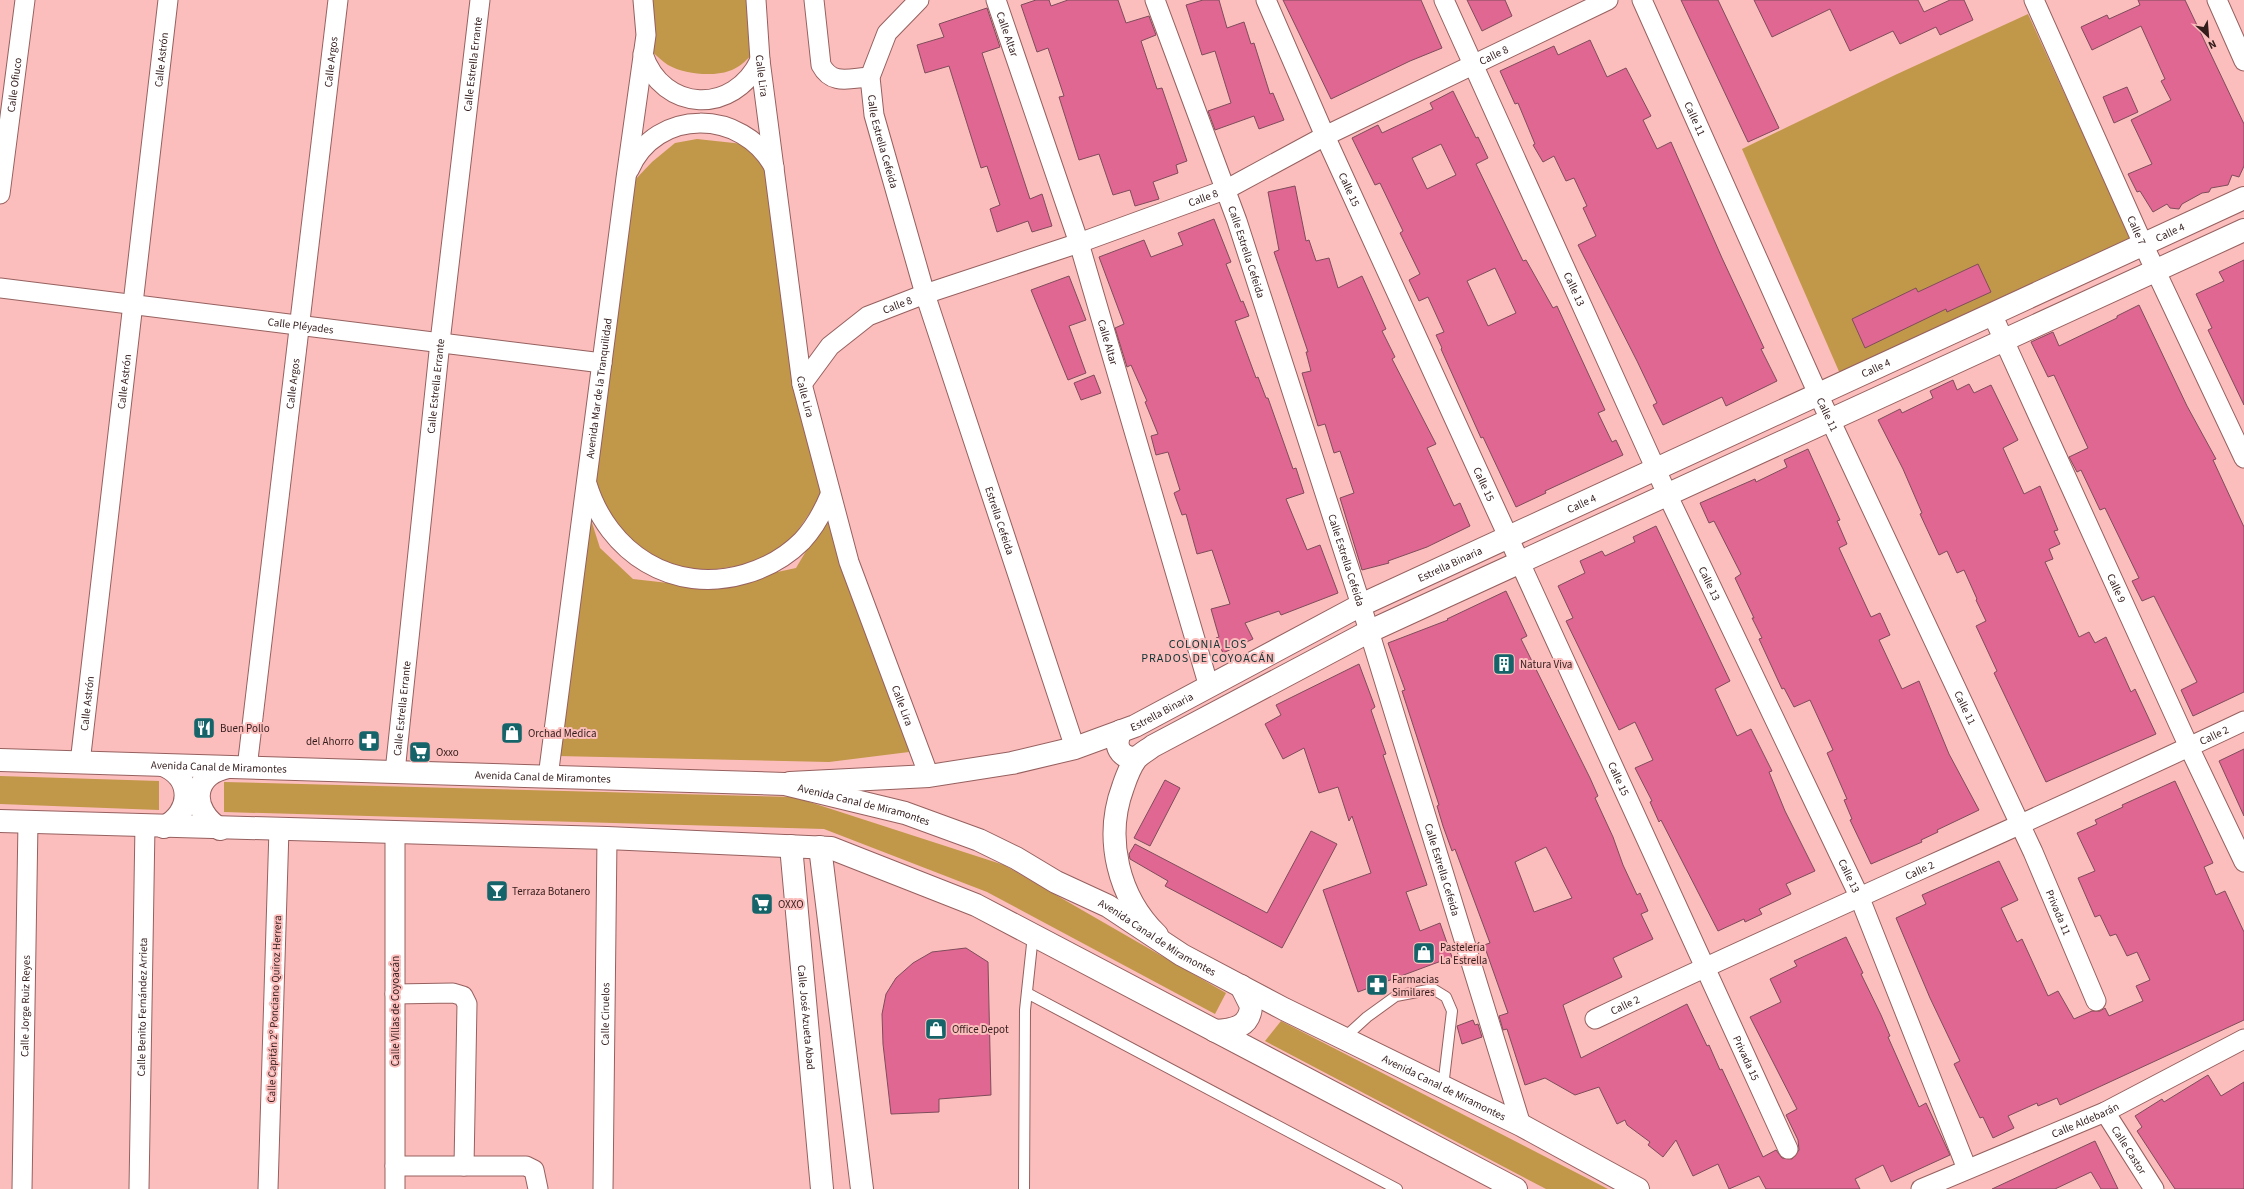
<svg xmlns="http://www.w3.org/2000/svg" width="2244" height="1189" viewBox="0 0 2244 1189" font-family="'Source Sans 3',sans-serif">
<rect width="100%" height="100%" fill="#fbbebc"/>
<g fill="#c19749">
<path d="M650 0H747L752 55C745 61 739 68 729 71 712 77 684 74 668 65 662 61 656 55 651 51Z"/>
<path d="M2028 14 2132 241 1841 376 1742 149 1895 75Z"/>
<path d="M697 139 743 144 768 172 823 484 820 498 783 552 764 562 717 569 684 570 633 563 591 478 632 183 652 162 675 143Z"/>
<path d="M587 507 600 548 633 579 677 584 726 583 796 568 828 514 917 751 829 762 557 756Z"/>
<path d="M0 776 159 781V810L0 804Z"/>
<path d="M224 782 794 797 1004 865 1226 993 1215 1014 987 892 824 829 224 812Z"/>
<path d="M1281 1021 1608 1189H1546L1265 1041Z"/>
</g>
<g fill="#e06791" stroke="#7f4c5c" fill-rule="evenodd">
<path d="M1036 0H1049L1051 6 1068 0H1118L1126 23 1149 16 1156 35 1141 41 1157 89 1162 88 1187 161 1176 165 1178 173 1153 182 1159 199 1135 206 1130 190 1113 195 1099 154 1079 160 1059 97 1064 96 1048 48 1037 52 1021 5Z"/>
<path d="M1203 0H1219L1227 28 1244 22 1251 44 1254 43 1270 94 1273 93 1284 120 1259 129 1254 116 1215 130 1208 111 1231 103 1215 51 1202 55 1186 5Z"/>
<path d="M1283 0H1421L1442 48 1410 61 1331 99Z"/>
<path d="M1467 0H1505L1512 16 1482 31Z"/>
<path d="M1681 0H1718L1779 128 1748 142Z"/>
<path d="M1754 0H1918L1924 12 1950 0H1964L1973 20 1940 35 1936 27 1900 44 1893 31 1850 51 1830 9 1772 37Z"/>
<path d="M2138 0H2185L2244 124V166L2239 177 2232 175 2228 185 2211 188 2209 192 2202 193 2182 204 2179 209 2170 208 2167 204 2153 212 2140 191 2137 192 2128 174 2152 164 2131 120 2171 100 2161 81 2165 79 2141 26 2092 50 2081 27 2107 15 2109 19 2140 5Z"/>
<path d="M987 8 1000 47 982 53 1030 199 1042 194 1052 226 1032 232 1028 221 997 232 990 209 1000 205 987 166 981 168 949 66 925 73 917 45 944 37 939 24Z"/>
<path d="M1590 40 1607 77 1626 68 1651 116 1643 120 1657 149 1671 142 1722 258 1764 348 1761 349 1777 381 1726 406 1722 397 1663 425 1653 405 1657 403 1637 361 1578 245 1596 236 1583 208 1587 206 1574 178 1566 181 1554 156 1543 162 1533 145 1535 144 1518 103 1515 104 1500 71 1554 46 1558 55Z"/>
<path d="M2127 87 2138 112 2114 123 2103 97Z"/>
<path d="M1453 91 1476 138 1478 137 1488 158 1476 164 1523 261 1526 260 1553 308 1557 306 1605 410 1598 413 1612 442 1616 440 1623 455 1545 491 1546 493 1516 507 1483 437 1481 438 1441 349 1442 348 1436 335 1444 332 1428 297 1419 301 1409 280 1420 274 1400 233 1403 231 1380 183 1375 185 1352 138 1378 125 1382 133 1433 109 1430 103ZM1441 144 1456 175 1427 189 1412 158ZM1495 268 1516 313 1488 326 1467 281Z"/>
<path d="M1295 186 1306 241 1309 240 1316 261 1329 258 1338 288 1362 276 1386 329 1382 331 1395 357 1392 359 1436 444 1427 448 1454 506 1460 503 1470 526 1427 547 1388 561 1389 563 1362 570 1340 498 1354 493 1340 451 1334 453 1325 424 1318 426 1302 373 1311 371 1306 352H1308L1274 252 1279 250 1268 192Z"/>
<path d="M1214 219 1231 262 1226 264 1241 302 1243 301 1249 316 1235 321 1256 378 1258 377 1266 398H1268L1293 469 1296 468 1304 493 1286 499 1307 550 1320 545 1338 593 1281 615 1279 611 1245 623 1253 639 1223 653 1216 638 1219 637 1211 609 1230 604 1212 550 1197 554 1186 514 1182 515 1174 493 1180 490 1168 452 1156 455 1151 436 1158 434 1145 402 1147 401 1131 365 1127 367 1115 328 1124 324 1099 257 1144 240 1151 257 1183 245 1178 233Z"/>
<path d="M2244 260V405L2208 330 2212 328 2196 294 2224 281 2219 272Z"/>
<path d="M1978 264 1991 292 1947 312 1946 309 1865 348 1852 319 1916 288 1918 292Z"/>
<path d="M1069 276 1086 320 1069 326 1086 373 1068 380 1031 290Z"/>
<path d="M2139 305 2187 406 2216 459 2213 460 2244 527V692L2193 716 2181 690 2197 682 2154 596 2142 601 2132 581 2139 578 2105 508 2100 510 2081 470 2077 472 2069 457 2088 448 2054 375 2048 377 2031 342 2053 332 2059 346 2117 318V316Z"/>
<path d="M1094 375 1101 393 1081 400 1074 383Z"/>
<path d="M1953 380 1957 390 1969 384 1974 393 1991 385 2018 440 2003 448 2024 494 2040 486 2058 530 2054 531 2060 544 2049 549 2053 559 2045 562 2079 637 2089 632 2095 643 2106 637 2131 692 2135 689 2156 734 2046 782 1994 673 1997 671 1976 626 1986 621 1976 600 1977 599 1964 570 1957 573 1947 551 1939 555 1920 514 1922 513 1903 469 1878 420 1900 409 1902 413 1933 398 1930 391Z"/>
<path d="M1808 449 1840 520 1837 521 1847 544 1839 548 1871 617 1880 613 1890 635 1879 640 1902 689 1919 681 1949 754 1979 810 1937 830 1938 832 1921 840 1922 842 1871 864 1850 820 1852 819 1844 800 1847 799 1827 753 1833 750 1810 700 1794 707 1784 688 1782 689 1759 639 1762 638 1752 618H1754L1735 578 1741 574 1714 521 1709 523 1700 503 1755 479 1756 482 1787 467 1784 460Z"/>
<path d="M1656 526 1730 681 1715 689 1737 736 1751 729 1772 771 1769 772 1785 811 1815 871 1786 884 1791 894 1759 909 1762 914 1745 922 1744 919 1718 931 1661 820 1659 822 1650 802 1652 801 1635 768 1653 760 1635 722 1619 730 1566 621 1573 618 1558 586 1585 573 1580 561 1602 551 1605 556 1635 542 1633 537Z"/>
<path d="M1506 591 1527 636 1521 639 1590 778 1598 796 1595 798 1613 837 1623 865 1637 895 1640 893 1648 911 1641 914 1653 939 1613 958 1622 977 1563 1005 1581 1058 1687 1004 1707 1046 1709 1045 1720 1070 1722 1069 1763 1157 1776 1150 1782 1158 1792 1159 1799 1150 1798 1140 1786 1115 1797 1109 1750 1017 1781 1002 1770 979 1797 966 1794 961 1846 937 1863 973 1861 974 1881 1015 1890 1036 1888 1037 1919 1107 1926 1103 1950 1155 1891 1182 1883 1165 1855 1179 1860 1189H1766L1759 1176 1729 1189 1718 1164 1693 1176 1676 1140 1663 1157 1648 1145 1650 1142 1627 1125 1625 1120 1617 1124 1599 1087 1575 1095 1545 1078 1525 1085 1507 1029 1503 1030 1499 1016 1508 1013 1484 945 1490 943 1455 849 1452 851 1443 826 1437 806 1439 805 1402 691 1405 690 1388 643 1448 620 1447 619ZM1546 847 1572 898 1534 912 1515 862Z"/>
<path d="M1359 664 1375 707 1371 710 1386 754 1383 755 1427 885 1406 892 1420 931 1440 923 1452 957 1358 992 1323 890 1371 873 1352 816 1349 821 1338 787 1319 793 1304 748 1283 759 1265 724 1281 715 1276 705Z"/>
<path d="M2244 749V816L2219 761Z"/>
<path d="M1165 780 1180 788 1150 846 1134 838Z"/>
<path d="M2175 781 2213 863 2204 867 2216 895 2225 891 2244 932V1020L2060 1105 2057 1098 2038 1106 2037 1103 2008 1116 2014 1128 1993 1138 1983 1117 1980 1118 1954 1064 1960 1061 1930 998 1896 918 1926 904 1922 895 1999 861 2018 900 2001 908 2017 942 2022 939 2048 996 2058 991 2074 1019 2092 1011H2100L2105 1008 2109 1016 2143 1001 2136 986 2150 980 2137 952 2127 956 2116 934 2110 936 2100 915 2095 917 2078 878 2095 871 2077 833 2097 824 2095 820 2123 807 2122 805Z"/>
<path d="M1311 831 1337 844 1282 948 1165 886 1168 881 1130 859 1129 854 1135 844 1267 913Z"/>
<path d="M966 948 988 962 991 1095 939 1099V1112L891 1114 883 1044 882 1014 886 994 896 978 913 963 932 952Z"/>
<path d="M1473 1020 1475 1025 1478 1024 1482 1037 1462 1044 1457 1026Z"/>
<path d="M2208 1075 2221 1096 2244 1082V1189H2175L2137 1131 2142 1127 2135 1116 2162 1099 2164 1102Z"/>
<path d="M2095 1141 2118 1189H2101L2091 1172 2055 1189H1992Z"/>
</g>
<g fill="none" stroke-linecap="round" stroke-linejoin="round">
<g stroke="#96605f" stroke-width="12">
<g id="lane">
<path d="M1027 993 1397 1189"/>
<path d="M1344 1038 1367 1017 1396 996 1433 989 1446 997 1452 1011 1443 1087"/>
<path d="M1024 1189 1025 1010 1033 935"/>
</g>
</g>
<g stroke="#96605f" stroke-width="21">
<g id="street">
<path id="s1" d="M756 0 760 60 802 384 849 562 929 776"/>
<path d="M814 0 821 65C832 86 850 78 870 77"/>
<path id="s2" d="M919 0 887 33 870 77 874 115 925 294 1075 748"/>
<path id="s3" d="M996 0 1079 243 1209 687"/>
<path id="s4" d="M1155 0 1237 221 1361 605 1521 1125"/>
<path id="s5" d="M1266 0 1325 136 1788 1149"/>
<path id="s6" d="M1444 0 1667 494 1859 896 1967 1169"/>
<path id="s7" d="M1642 0 1818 394 2033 852 2096 1001"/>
<path id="s8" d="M2034 0 2143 244 2244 458"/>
<path d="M2217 0 2244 61"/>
<path d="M643 54C663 113 734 115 760 60"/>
<path d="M629 170C656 107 743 109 774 167"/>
<path id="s9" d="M0 194 25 0"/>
<path id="s10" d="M0 288 602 363"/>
<path id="s11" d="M1992 314 2189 747 2244 862"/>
<path id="s12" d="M802 384 830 346 868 316 925 294 1079 243 1227 189 1325 136 1608 0"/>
<path d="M587 484C608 553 673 595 745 574 766 568 786 557 802 541 814 528 823 512 830 495"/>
<path id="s13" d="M80 763 168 0"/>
<path id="s14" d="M247 768 338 0"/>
<path id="s15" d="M395 772 440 342 480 0"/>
<path id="s16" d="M548 777 626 178 646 35 643 0"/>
<path d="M395 832V1189"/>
<path d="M395 994 453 993 463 996 467 1004 464 1166"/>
<path id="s17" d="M1595 1019C1810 917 2029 823 2244 721"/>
<path id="s18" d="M2105 1112 2154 1189"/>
<path d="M395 1166H526L534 1170 538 1189"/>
<path id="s19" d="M22 1189 28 822"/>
<path id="s20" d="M139 1189 145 825"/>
<path d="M268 1189 279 829"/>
<path id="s21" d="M603 1189 607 838"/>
<path id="s22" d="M1921 1189 2105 1112 2244 1039"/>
</g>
</g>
<g stroke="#96605f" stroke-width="24">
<g id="secondary">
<path d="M1121 731C1113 746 1120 758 1136 758"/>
<path id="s23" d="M790 783 929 776 1012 763 1075 748 1135 726 1361 605 2244 198"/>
<path id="s24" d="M791 846 822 1189"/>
<path d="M820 847 862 1189"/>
<path d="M1157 935C1118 897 1104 838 1123 787 1126 778 1130 767 1136 759 1140 754 1148 750 1153 746L1368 632 2244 230"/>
</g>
</g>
<g stroke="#96605f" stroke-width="24">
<g id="primary">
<path id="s25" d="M0 760 785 784 905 813 979 840 1016 858 1056 882 1108 906 1182 955 1284 1009 1521 1125 1638 1189"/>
<path d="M163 765C194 778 192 813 164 827"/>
<path d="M0 821 607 838 831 848 976 905 1516 1189"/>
<path d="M220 829C190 810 191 775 228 767"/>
<path d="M1215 1031C1233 1030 1250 1027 1251 1006L1241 986"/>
</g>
</g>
<use href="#lane" stroke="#fff" stroke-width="10"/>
<use href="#street" stroke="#fff" stroke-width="19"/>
<use href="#secondary" stroke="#fff" stroke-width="22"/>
<use href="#primary" stroke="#fff" stroke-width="22"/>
</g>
<defs>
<g id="building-square" transform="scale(1.15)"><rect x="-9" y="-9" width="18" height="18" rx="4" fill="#156469" stroke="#fbbebc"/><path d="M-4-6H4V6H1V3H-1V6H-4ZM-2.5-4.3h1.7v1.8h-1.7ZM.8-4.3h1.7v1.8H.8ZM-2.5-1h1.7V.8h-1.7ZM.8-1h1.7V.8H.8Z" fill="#fff"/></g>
<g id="restaurant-square" transform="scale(1.15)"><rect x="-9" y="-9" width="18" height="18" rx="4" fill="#156469" stroke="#fbbebc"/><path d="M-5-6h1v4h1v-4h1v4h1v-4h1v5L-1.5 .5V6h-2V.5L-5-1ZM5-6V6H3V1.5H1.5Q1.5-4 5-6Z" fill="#fff"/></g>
<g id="shop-square" transform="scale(1.15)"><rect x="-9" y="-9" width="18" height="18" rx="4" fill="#156469" stroke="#fbbebc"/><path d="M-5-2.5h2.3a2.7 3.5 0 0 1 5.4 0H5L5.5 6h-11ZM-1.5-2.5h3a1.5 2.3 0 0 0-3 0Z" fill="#fff"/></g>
<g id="pharmacy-square" transform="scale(1.15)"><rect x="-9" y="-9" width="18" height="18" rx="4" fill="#156469" stroke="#fbbebc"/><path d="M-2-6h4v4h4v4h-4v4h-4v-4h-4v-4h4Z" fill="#fff"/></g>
<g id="supermarket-square" transform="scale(1.15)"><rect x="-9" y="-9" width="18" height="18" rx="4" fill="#156469" stroke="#fbbebc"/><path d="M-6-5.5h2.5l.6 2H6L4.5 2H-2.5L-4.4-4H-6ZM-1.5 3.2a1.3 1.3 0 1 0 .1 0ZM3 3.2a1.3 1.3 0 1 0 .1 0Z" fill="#fff"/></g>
<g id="bar-square" transform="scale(1.15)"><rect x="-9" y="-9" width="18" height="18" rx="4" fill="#156469" stroke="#fbbebc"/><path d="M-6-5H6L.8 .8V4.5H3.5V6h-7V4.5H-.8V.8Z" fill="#fff"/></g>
</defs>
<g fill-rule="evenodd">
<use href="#building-square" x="1504" y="664"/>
<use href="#restaurant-square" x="204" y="728"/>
<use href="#shop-square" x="512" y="733"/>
<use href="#pharmacy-square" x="369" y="741"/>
<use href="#supermarket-square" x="420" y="752"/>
<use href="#bar-square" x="497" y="891"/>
<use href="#supermarket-square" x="762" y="904"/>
<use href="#shop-square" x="1424" y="953"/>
<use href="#pharmacy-square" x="1377" y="985"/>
<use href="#shop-square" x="936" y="1029"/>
</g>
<g text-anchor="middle" stroke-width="4" stroke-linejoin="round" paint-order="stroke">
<g font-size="11" fill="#331c1c" stroke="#fbbebc">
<text dy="4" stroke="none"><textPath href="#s3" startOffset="36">Calle Altar</textPath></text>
<text dy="4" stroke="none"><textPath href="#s12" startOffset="775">Calle 8</textPath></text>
<text dy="4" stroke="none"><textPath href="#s13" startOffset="708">Calle Astrón</textPath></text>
<text dy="4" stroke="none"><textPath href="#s14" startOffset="711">Calle Argos</textPath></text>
<text dy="4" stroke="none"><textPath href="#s15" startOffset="712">Calle Estrella Errante</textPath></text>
<text dy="4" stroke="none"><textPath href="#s1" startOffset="76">Calle Lira</textPath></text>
<text dy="4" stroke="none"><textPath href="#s9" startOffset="110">Calle Ofiuco</textPath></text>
<text dy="4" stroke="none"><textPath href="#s7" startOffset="130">Calle 11</textPath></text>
<text dy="4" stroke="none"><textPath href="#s2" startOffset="159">Calle Estrella Cefeida</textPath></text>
<text dy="4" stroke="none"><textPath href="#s5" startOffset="207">Calle 15</textPath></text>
<text dy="4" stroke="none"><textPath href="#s12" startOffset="451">Calle 8</textPath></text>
<text dy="4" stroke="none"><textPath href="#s8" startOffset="252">Calle 7</textPath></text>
<text dy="4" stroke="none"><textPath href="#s23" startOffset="1499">Calle 4</textPath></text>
<text dy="4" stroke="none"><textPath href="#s4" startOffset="268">Calle Estrella Cefeida</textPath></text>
<text dy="4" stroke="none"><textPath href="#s6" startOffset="317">Calle 13</textPath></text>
<text dy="4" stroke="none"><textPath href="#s12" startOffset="127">Calle 8</textPath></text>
<text dy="4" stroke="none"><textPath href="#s10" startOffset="303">Calle Pléyades</textPath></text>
<text dy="4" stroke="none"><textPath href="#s3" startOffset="360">Calle Altar</textPath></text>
<text dy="4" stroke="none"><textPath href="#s23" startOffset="1175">Calle 4</textPath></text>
<text dy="4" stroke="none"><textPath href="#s13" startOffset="384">Calle Astrón</textPath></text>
<text dy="4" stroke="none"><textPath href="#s14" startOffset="387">Calle Argos</textPath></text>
<text dy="4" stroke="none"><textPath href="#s15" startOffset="388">Calle Estrella Errante</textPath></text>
<text dy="4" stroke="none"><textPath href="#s16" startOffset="392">Avenida Mar de la Tranquilidad</textPath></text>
<text dy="4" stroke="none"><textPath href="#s1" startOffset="400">Calle Lira</textPath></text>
<text dy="4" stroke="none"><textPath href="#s7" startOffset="454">Calle 11</textPath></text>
<text dy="4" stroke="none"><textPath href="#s5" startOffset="531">Calle 15</textPath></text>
<text dy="4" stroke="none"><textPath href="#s23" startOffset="851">Calle 4</textPath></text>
<text dy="4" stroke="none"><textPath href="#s2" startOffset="556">Estrella Cefeida</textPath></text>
<text dy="4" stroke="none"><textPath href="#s4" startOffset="592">Calle Estrella Cefeida</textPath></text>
<text dy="4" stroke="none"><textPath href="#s23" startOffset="706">Estrella Binaria</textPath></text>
<text dy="4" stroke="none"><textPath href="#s6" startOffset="641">Calle 13</textPath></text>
<text dy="4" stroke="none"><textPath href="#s11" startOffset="301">Calle 9</textPath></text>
<text dy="4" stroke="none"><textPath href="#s13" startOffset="60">Calle Astrón</textPath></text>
<text dy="4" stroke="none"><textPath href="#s1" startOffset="724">Calle Lira</textPath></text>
<text dy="4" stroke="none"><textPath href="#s15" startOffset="64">Calle Estrella Errante</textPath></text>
<text dy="4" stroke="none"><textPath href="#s7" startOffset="778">Calle 11</textPath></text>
<text dy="4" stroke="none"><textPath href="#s23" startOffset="382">Estrella Binaria</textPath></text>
<text dy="4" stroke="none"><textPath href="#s17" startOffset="681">Calle 2</textPath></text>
<text dy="4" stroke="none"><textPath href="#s25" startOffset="219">Avenida Canal de Miramontes</textPath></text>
<text dy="4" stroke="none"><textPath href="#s25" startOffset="543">Avenida Canal de Miramontes</textPath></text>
<text dy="4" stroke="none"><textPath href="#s5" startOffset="855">Calle 15</textPath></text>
<text dy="4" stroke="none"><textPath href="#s25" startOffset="867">Avenida Canal de Miramontes</textPath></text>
<text dy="4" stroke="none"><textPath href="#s4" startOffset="916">Calle Estrella Cefeida</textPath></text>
<text dy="4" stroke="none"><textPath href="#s17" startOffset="357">Calle 2</textPath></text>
<text dy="4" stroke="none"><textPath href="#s6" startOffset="965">Calle 13</textPath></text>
<text dy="4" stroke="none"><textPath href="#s7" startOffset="1003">Privada 11</textPath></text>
<text dy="4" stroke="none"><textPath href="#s25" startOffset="1191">Avenida Canal de Miramontes</textPath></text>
<text dy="4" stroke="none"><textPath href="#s17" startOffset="33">Calle 2</textPath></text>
<text dy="4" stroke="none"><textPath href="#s19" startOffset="183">Calle Jorge Ruiz Reyes</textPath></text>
<text dy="4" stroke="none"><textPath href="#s20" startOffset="182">Calle Benito Fernández Arrieta</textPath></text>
<text transform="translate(274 1009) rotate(-88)" y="4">Calle Capitán 2º Ponciano Quiroz Herrera</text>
<text transform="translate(395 1011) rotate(-90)" y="4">Calle Villas de Coyoacán</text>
<text dy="4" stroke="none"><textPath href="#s21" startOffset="175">Calle Ciruelos</textPath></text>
<text dy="4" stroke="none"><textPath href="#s24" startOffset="172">Calle José Azueta Abad</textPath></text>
<text dy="4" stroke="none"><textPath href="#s5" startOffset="1162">Privada 15</textPath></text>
<text dy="4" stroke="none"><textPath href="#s25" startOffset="1515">Avenida Canal de Miramontes</textPath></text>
<text dy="4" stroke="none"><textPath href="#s22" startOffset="178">Calle Aldebarán</textPath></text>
<text dy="4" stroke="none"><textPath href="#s18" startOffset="45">Calle Castor</textPath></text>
</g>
<g font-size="11" fill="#331c1c" stroke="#fbbebc" text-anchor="start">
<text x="1520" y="668">Natura Viva</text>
<text x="220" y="732">Buen Pollo</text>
<text x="528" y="737">Orchad Medica</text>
<text x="354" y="745" text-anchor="end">del Ahorro</text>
<text x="436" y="756">Oxxo</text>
<text x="512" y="895">Terraza Botanero</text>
<text x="778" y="908">OXXO</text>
<text x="1440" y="951">Pastelería<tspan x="1440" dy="13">La Estrella</tspan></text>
<text x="1392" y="983">Farmacias<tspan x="1392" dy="13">Similares</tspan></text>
<text x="952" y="1033">Office Depot</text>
</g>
<g font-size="12" letter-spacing="1" fill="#103335" stroke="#fbbebc">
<text x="1208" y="648">COLONIA LOS<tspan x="1208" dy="14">PRADOS DE COYOACÁN</tspan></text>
</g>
</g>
<g transform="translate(2208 36) rotate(154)" stroke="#fbbebc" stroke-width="3" paint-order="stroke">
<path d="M0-3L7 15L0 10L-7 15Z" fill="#331c1c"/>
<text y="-6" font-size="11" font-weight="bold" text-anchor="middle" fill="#331c1c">N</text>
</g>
</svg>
